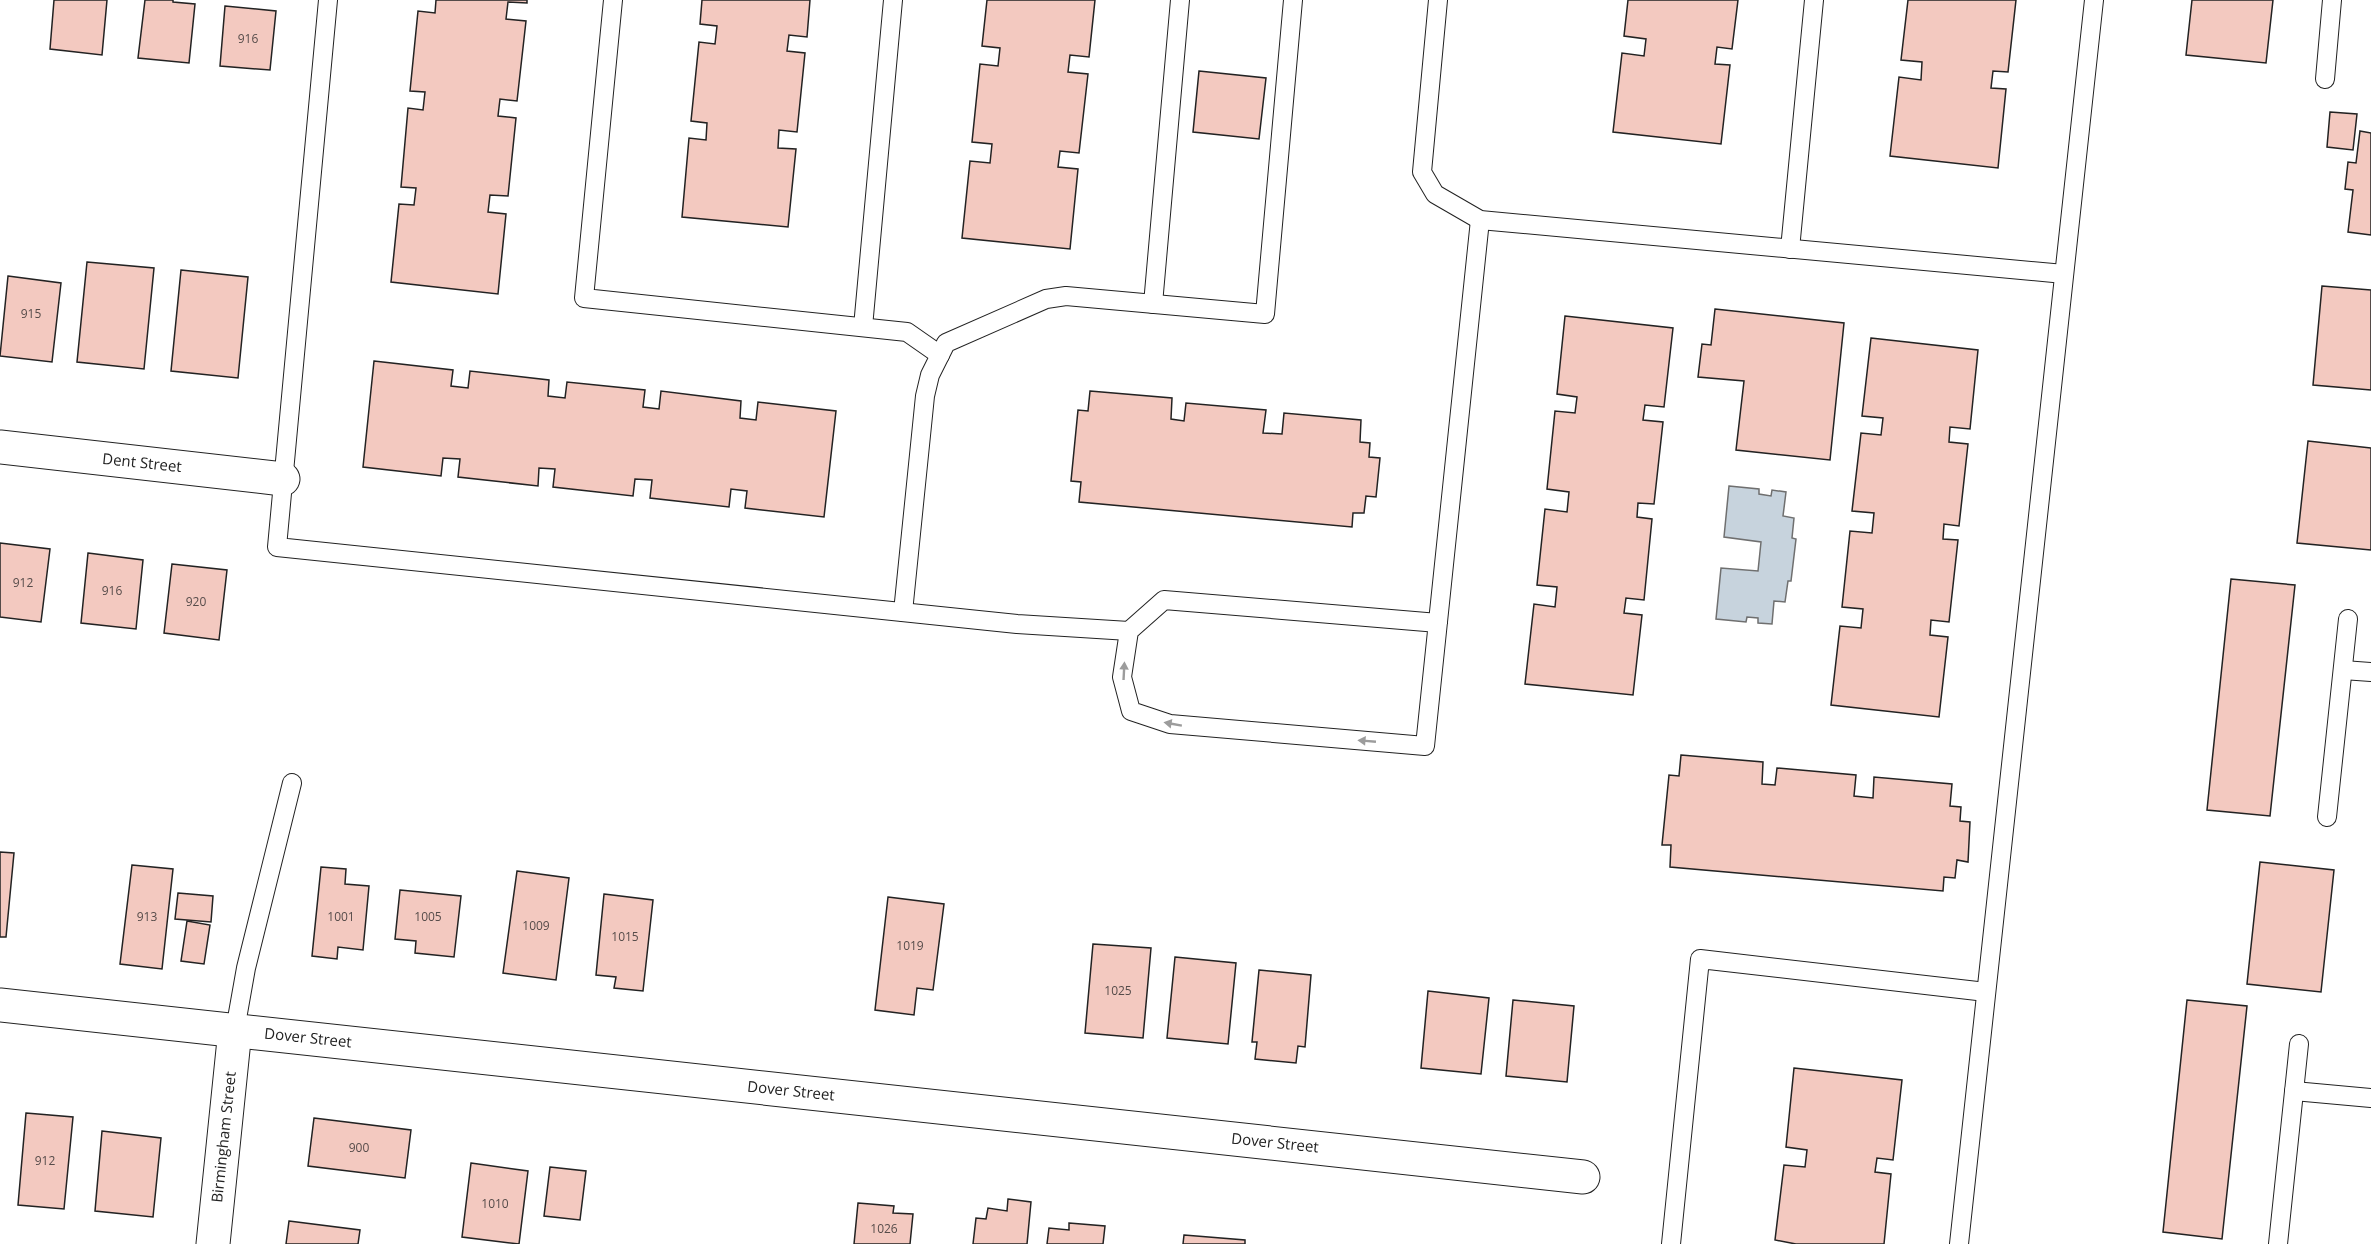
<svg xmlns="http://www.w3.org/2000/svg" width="2371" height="1244" viewBox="0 0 2371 1244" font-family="'Open Sans',sans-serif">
<rect width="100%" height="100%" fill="#fff"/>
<path fill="#c7d3dd" stroke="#6f6f6f" stroke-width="1.5" d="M1729 486 1759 489V494L1771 496 1772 490 1786 492 1783 516 1794 518 1792 538 1796 539 1791 581H1788L1785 602 1774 601 1772 624 1758 623V618L1747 617 1746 622 1716 619 1721 568 1758 571 1761 542 1724 537Z"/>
<g fill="#f3c9c0" stroke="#222" stroke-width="1.5">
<path d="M54 0H107L102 55 50 49Z"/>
<path d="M145 0H173V2L195 4 189 63 138 58Z"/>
<path d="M436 0H527V3L508 2 506 19 526 21 517 101 500 99 498 116 516 118 508 196 490 195 488 212 506 214 498 294 391 282 399 204 414 205 416 188 401 187 408 108 423 110 425 92 410 91 418 11 435 13Z"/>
<path d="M702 0H810L807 37 789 35 787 51 805 53 797 132 779 130 778 148 796 149 788 227 682 217 689 138 706 140 707 123 691 121 699 42 715 44 717 26 700 24Z"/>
<path d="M987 0H1095L1089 57 1070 55 1068 72 1088 74 1079 153 1060 151 1058 167 1078 169 1070 249 962 238 970 161 990 163 992 144 972 142 980 64 998 66 1000 48 982 46Z"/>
<path d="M1628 0H1738L1732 49 1717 47 1715 64 1730 65 1721 144 1613 132 1622 53 1644 56 1646 39 1624 36Z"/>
<path d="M1908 0H2016L2008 72 1993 71 1991 88 2006 89 1998 168 1890 156 1899 77 1921 80 1922 62 1901 60Z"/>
<path d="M2192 0H2273L2266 63 2186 55Z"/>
<path d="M225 6 276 11 270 70 220 66Z"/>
<path d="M1199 71 1266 78 1259 139 1193 132Z"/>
<path d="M2330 112 2357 114 2353 150 2327 147Z"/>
<path d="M2360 131 2371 133V235L2348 232 2353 190 2345 189 2348 162 2356 163Z"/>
<path d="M87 262 154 268 144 369 77 362Z"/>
<path d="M181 270 248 277 238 378 171 371Z"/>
<path d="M8 276 61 283 52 362 0 356Z"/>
<path d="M2322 286 2371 290V390L2313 385Z"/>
<path d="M1715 309 1844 323 1830 460 1736 450 1744 381 1698 377 1702 344 1711 345Z"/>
<path d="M1565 316 1673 328 1664 407 1645 405 1643 420 1663 422 1654 504 1638 503 1637 517 1652 519 1644 600 1626 598 1624 613 1642 615 1633 695 1525 684 1534 604 1555 607 1557 587 1537 585 1545 509 1567 512 1569 492 1547 489 1555 411 1575 413 1577 397 1557 394Z"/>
<path d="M1871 338 1978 350 1970 429 1950 427 1949 442 1968 444 1959 526 1944 524 1943 539 1958 540 1949 622 1931 620 1930 635 1948 637 1939 717 1831 705 1840 626 1861 628 1863 609 1842 607 1850 531 1872 533 1874 513 1852 511 1861 433 1881 435 1883 418 1862 416Z"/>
<path d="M374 361 453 370 451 386 468 388 470 371 549 380 548 396 565 398 567 382 645 390 643 407 659 409 661 391 741 401 740 418 756 420 758 402 836 411 824 517 745 508 747 491 731 489 729 507 650 498 652 480 635 479 633 496 553 487 555 469 539 468 538 486 458 477 460 459 443 458 441 476 363 467Z"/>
<path d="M1090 391 1172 398 1171 419 1184 421 1186 403 1266 410 1263 433 1282 434 1284 413 1361 420 1360 442 1370 443 1369 457 1380 458 1376 497 1366 496 1364 513H1353L1352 527 1079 502 1081 482 1071 481 1078 410 1088 411Z"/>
<path d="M2308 441 2371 448V550L2297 543Z"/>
<path d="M0 543 50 549 41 622 0 617Z"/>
<path d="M88 553 143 560 136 629 81 623Z"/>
<path d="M172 564 227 570 219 640 164 633Z"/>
<path d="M2231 579 2295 585 2270 816 2207 810Z"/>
<path d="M1681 755 1763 762 1762 784 1775 785 1777 768 1856 775 1854 796 1873 798 1874 777 1952 784 1950 806 1961 807 1960 821 1970 822 1968 862 1957 860 1955 878 1944 877 1943 891 1670 867 1671 845H1662L1669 775 1679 776Z"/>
<path d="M0 852 14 853 6 937H0Z"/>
<path d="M2260 862 2334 870 2321 992 2247 984Z"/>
<path d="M132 865 173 869 162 969 120 964Z"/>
<path d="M321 867 346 869 345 884 369 886 363 950 338 947 337 959 312 956Z"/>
<path d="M517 871 569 878 556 980 503 973Z"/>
<path d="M400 890 461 896 454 957 415 953 416 941 395 939Z"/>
<path d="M178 893 213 896 211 922 175 919Z"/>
<path d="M604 894 653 900 643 991 614 988 616 977 596 975Z"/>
<path d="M888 897 944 904 933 990 917 988 914 1015 875 1010Z"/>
<path d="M187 921 210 925 204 964 181 961Z"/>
<path d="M1093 944 1151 948 1143 1038 1085 1033Z"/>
<path d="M1175 957 1236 963 1228 1044 1167 1038Z"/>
<path d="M1259 970 1311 975 1305 1047 1298 1046 1296 1063 1255 1059 1257 1042H1252Z"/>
<path d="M1428 991 1489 998 1481 1074 1421 1068Z"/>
<path d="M1513 1000 1574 1006 1567 1082 1506 1076Z"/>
<path d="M2187 1000 2247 1006 2222 1239 2163 1232Z"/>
<path d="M1794 1068 1902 1080 1893 1160 1877 1158 1875 1172 1891 1174 1884 1244H1796L1775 1240 1784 1165 1805 1167 1807 1150 1786 1147Z"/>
<path d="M26 1113 73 1117 64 1209 18 1205Z"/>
<path d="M314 1118 411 1130 405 1178 308 1166Z"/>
<path d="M102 1131 161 1138 153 1217 95 1211Z"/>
<path d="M471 1163 528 1171 519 1244 462 1237Z"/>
<path d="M550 1167 586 1171 580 1220 544 1216Z"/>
<path d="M1008 1199 1031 1202 1027 1244H973L976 1218 986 1219 988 1208 1007 1211Z"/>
<path d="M858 1203 894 1206 893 1213 913 1214 910 1244H854Z"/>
<path d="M289 1221 360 1230 358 1244H286Z"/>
<path d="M1069 1223 1105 1226 1103 1244H1047L1049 1228 1069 1230Z"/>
<path d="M1184 1235 1245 1240V1244H1183Z"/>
</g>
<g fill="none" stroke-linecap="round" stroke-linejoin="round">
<g stroke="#222" stroke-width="20">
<g id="service">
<path d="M328 0 277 547 1017 624 1129 631"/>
<path d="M613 0 584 298 907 332 940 355"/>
<path d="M1438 0 1422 172 1435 194 1480 220 2064 274"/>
<path d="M2325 79 2332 0"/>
<path d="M1790 249 1814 0"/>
<path d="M1153 304 1180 0"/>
<path d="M863 327 893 0"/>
<path d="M903 612 925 396 930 375 946 343 1046 299 1066 296 1265 314 1293 0"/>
<path d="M1438 623 1164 600 1129 631 1122 677 1131 711 1170 724 1425 746 1480 220"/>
<path d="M2343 670 2371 672"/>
<path d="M2327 817 2348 619"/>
<path d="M235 1030 246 968 292 783"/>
<path d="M2294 1091 2371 1098"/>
<path d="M1671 1244 1700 959 1986 992"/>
<path d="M1959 1244 2094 0"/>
<path d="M2278 1244 2299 1044"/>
</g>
</g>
<g stroke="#222" stroke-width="35">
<g id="minor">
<path d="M0 447 283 479"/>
<path d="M0 1005 1583 1177"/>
<path d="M213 1244 235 1030"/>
</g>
</g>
<use href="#service" stroke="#fff" stroke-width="18"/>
<use href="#minor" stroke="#fff" stroke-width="33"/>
</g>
<defs><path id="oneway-solid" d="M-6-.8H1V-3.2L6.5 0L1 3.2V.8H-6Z" transform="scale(1.5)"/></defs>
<g fill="#9c9c9c">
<use href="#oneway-solid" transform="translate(1124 671) rotate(-87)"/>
<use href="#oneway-solid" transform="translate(1173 724) rotate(-170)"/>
<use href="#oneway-solid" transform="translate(1367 741) rotate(-175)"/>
</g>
<g text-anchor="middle" stroke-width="4.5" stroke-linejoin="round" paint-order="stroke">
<g font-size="12" fill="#564c4a">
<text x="248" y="43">916</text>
<text x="31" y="318">915</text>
<text x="23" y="587">912</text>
<text x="112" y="595">916</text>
<text x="196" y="606">920</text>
<text x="147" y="921">913</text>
<text x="341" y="921">1001</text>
<text x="428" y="921">1005</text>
<text x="536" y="930">1009</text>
<text x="625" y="941">1015</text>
<text x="910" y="950">1019</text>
<text x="1118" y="995">1025</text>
<text x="359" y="1152">900</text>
<text x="45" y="1165">912</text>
<text x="495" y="1208">1010</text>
<text x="884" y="1233">1026</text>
</g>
<g font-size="15" fill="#222" stroke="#fff">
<text transform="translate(142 463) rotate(6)" y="5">Dent Street</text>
<text transform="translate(308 1038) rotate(6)" y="5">Dover Street</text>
<text transform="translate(791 1091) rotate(6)" y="5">Dover Street</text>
<text transform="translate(224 1137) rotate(-84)" y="5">Birmingham Street</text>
<text transform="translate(1275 1143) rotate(6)" y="5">Dover Street</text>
</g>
</g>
</svg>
